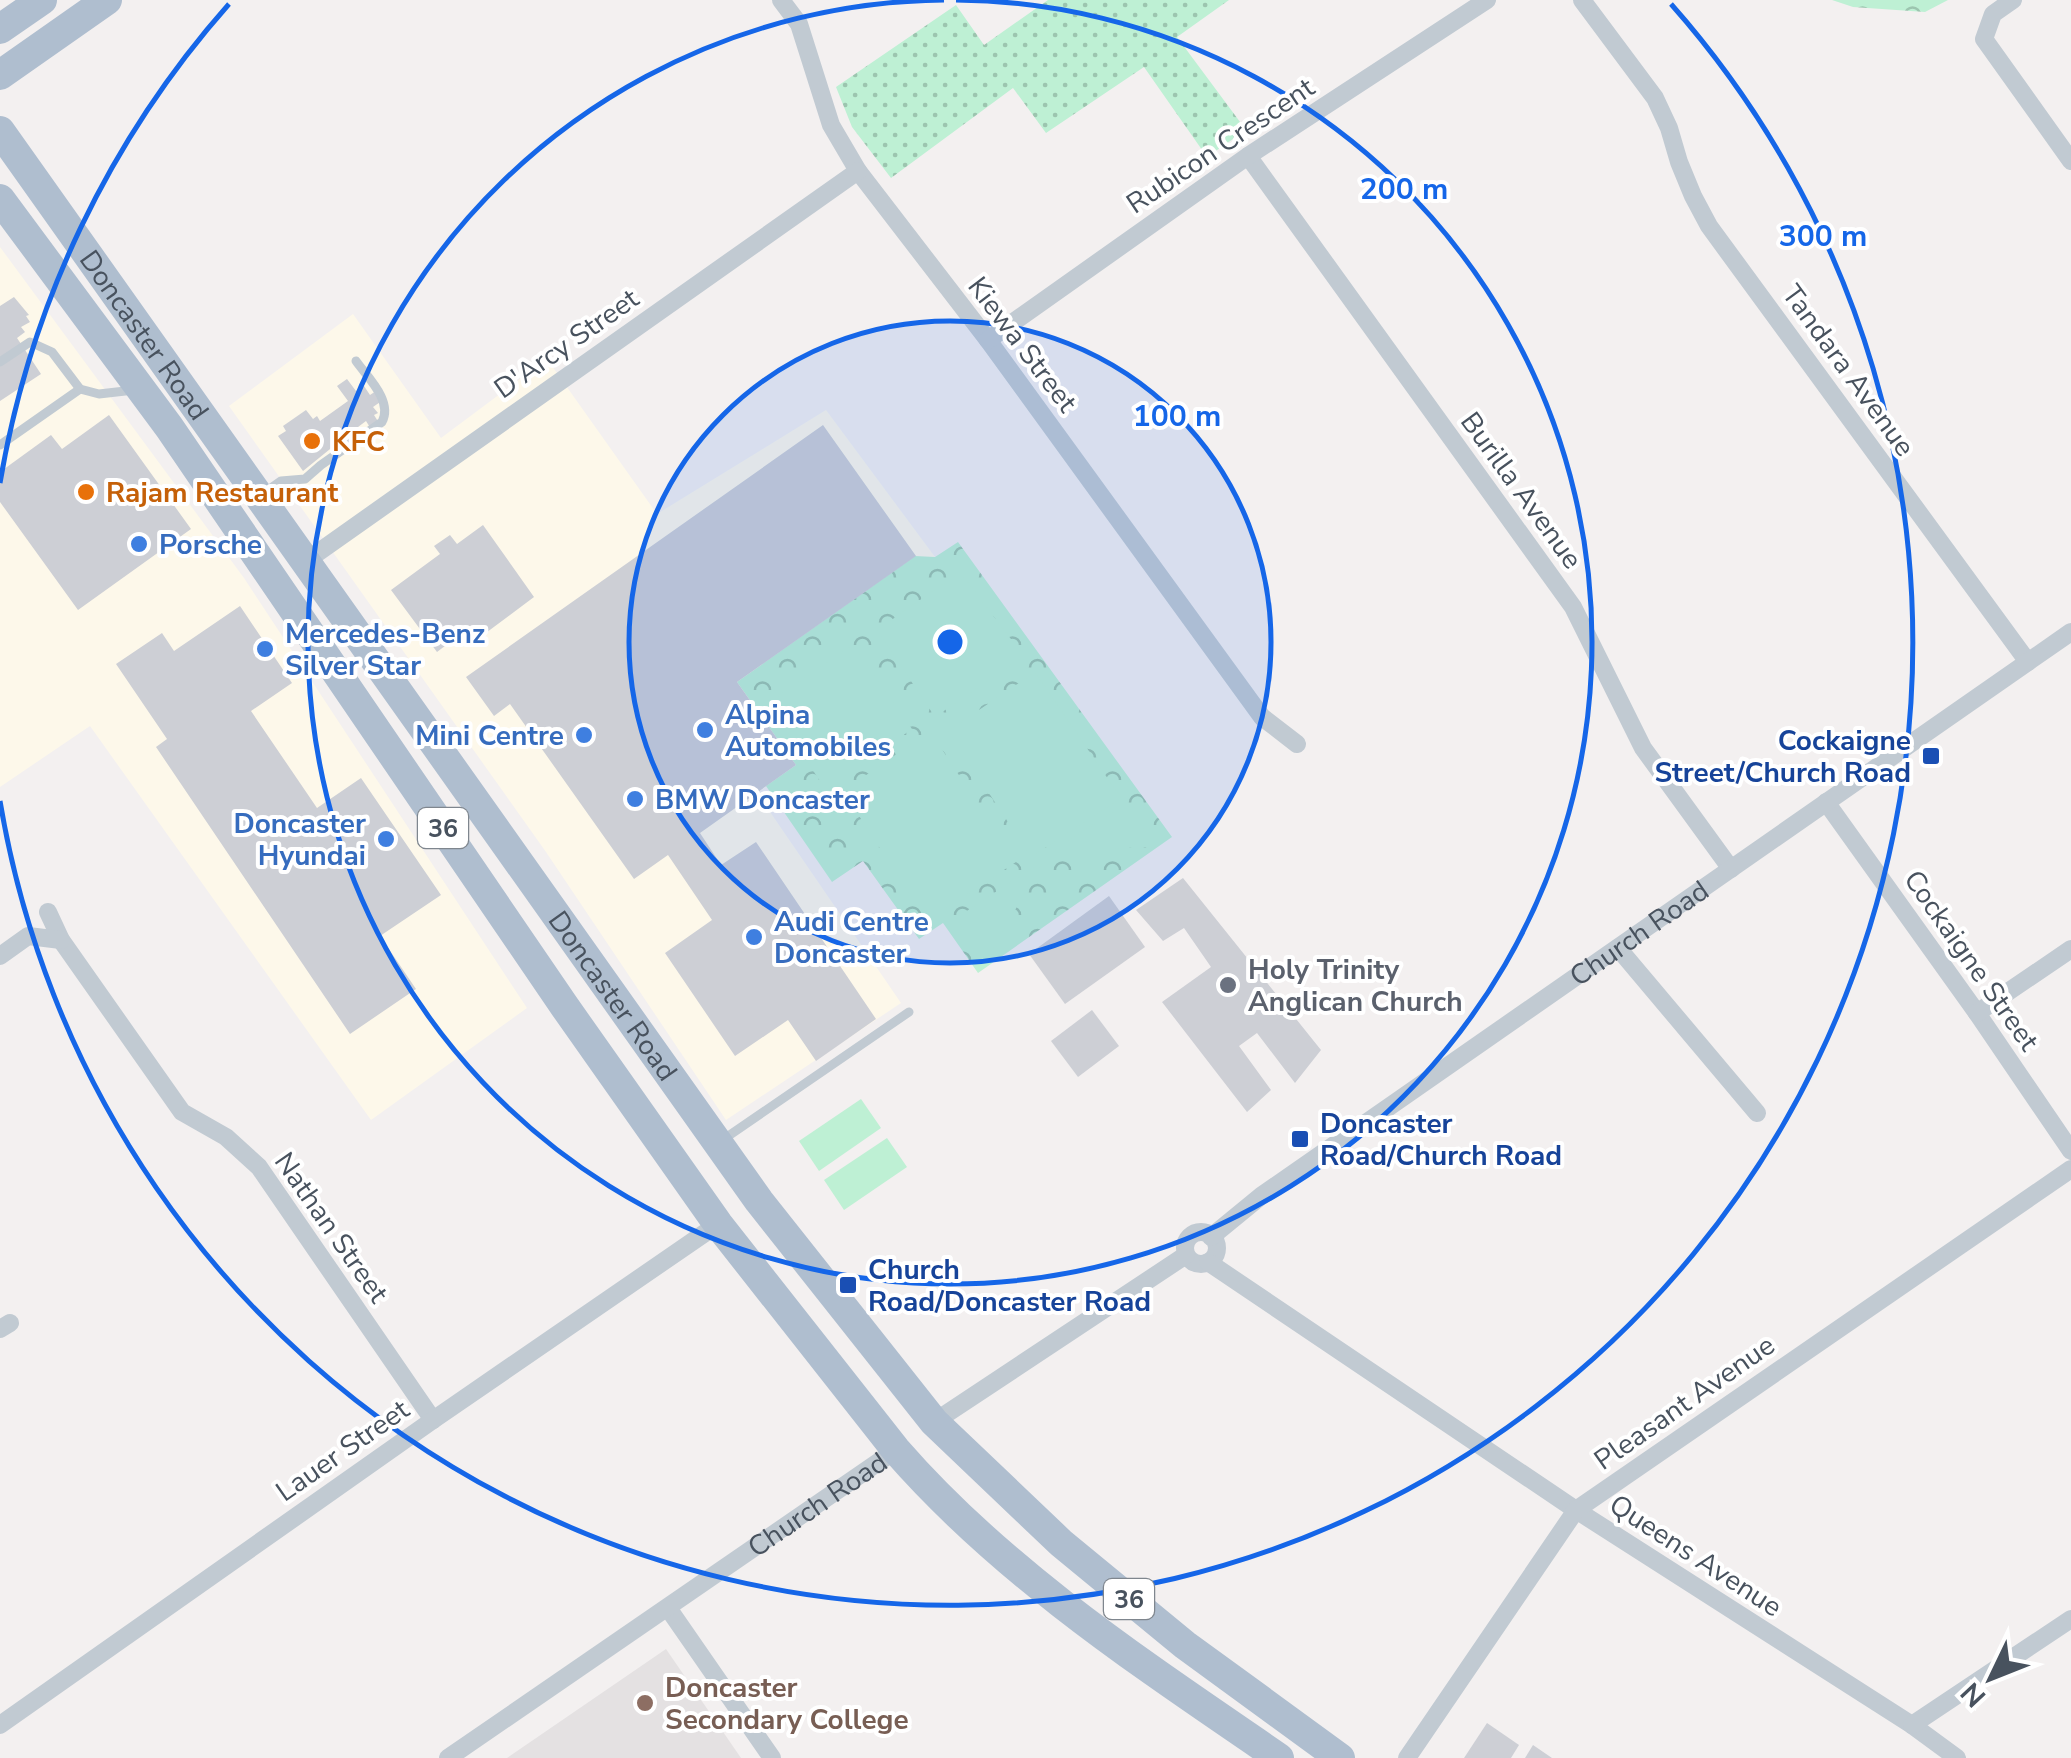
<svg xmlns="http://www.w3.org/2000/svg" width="2071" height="1758" viewBox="0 0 2071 1758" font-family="'Nunito Sans',sans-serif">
<defs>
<pattern id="grass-dots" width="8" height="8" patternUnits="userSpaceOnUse" patternTransform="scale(2.5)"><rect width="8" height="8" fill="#bef0d4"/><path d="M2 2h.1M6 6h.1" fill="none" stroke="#9cc5af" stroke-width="1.8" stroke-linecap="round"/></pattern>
<pattern id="park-crowns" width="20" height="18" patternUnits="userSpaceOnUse" patternTransform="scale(2.5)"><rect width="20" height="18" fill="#bef0d4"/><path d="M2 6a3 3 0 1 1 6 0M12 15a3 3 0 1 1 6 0" fill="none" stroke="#9cc5af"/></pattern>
</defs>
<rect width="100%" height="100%" fill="#f3f0f0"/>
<g fill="#fdf8ea">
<path d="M0 247 244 578 527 1008 371 1120 90 726 0 787Z"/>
<path d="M353 314 441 438 547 359 657 514 826 410 935 557H915L738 682 796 765 757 793 901 1003 726 1120 546 852 229 406Z"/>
</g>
<path fill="#e4e1e2" d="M666 1649 741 1758H507Z"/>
<path fill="url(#grass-dots)" d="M1048 0H1229L1177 37 1246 130 1207 157 1144 67 1046 133 1013 88 891 178 852 127 836 87 956 5 984 45Z"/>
<g fill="url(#park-crowns)">
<path d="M1832 0H1948L1925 12 1853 7Z"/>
<path d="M958 542 1172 837 978 973 943 923 919 939 863 861 832 882 766 786 796 765 737 682 915 556 935 557Z"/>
</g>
<g fill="#bef0d4">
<path d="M960 572 1024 656 935 717 877 630Z"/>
<path d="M853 645 912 729 826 790 768 703Z"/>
<path d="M1035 672 1121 798 1031 857 948 731Z"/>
<path d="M930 731 1016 862 927 921 843 791Z"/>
<path d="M1126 803 1156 847 1055 850Z"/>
<path d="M1044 860 985 962 956 918Z"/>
<path d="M861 1099 881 1128 819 1171 799 1141Z"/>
<path d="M887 1138 907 1167 844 1210 824 1180Z"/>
</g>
<g fill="#cdcfd5">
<path d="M14 297 29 315 26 316 30 322 21 327 25 332 17 338 41 374 0 401V306Z"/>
<path d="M347 379 356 391 364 386 370 395 376 391 383 400 373 407 378 413 374 415 379 423 371 429 366 421 350 433 354 439 339 451 335 445 303 471 278 436 286 431 283 426 306 410 313 419 317 416 320 421 348 401 337 386Z"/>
<path d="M109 415 191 529 78 610 0 502V472L51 435 62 449Z"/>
<path d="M823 425 916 556 737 682 796 765 700 833 721 865 756 842 876 1019 816 1061 788 1020 735 1056 665 953 712 920 668 855 634 879 510 704 494 716 466 677Z"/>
<path d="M483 525 534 597 471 644 462 633 437 652 391 590 440 554 434 546 450 535 457 544Z"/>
<path d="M240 606 292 683 251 711 317 808 361 778 441 895 380 936 416 989 350 1034 156 747 167 739 116 664 162 633 174 651Z"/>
<path d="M1183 878 1321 1050 1295 1083 1257 1033 1239 1046 1271 1090 1247 1112 1162 1002 1211 967 1184 928 1163 941 1136 910Z"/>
<path d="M1109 896 1145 947 1065 1004 1029 954Z"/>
<path d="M1092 1010 1119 1046 1078 1077 1051 1041Z"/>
<path d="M1487 1723 1519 1745 1511 1758H1464Z"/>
<path d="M1533 1745 1552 1758H1525Z"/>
</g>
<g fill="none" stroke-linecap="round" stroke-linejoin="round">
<g stroke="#c1cad2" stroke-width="9">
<path d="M0 362 30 342 52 352 80 389 99 394 134 390"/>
<path d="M0 445 80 389"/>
<path d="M264 493 281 481 305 479 321 465 382 422C393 401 368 378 356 361"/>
<path d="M721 1141 909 1012"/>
</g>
<g stroke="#c1cad2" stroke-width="18">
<path d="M781 0 799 24 831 125 858 171 988 340 1262 717 1297 744"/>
<path d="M1582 0 1655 98 1669 128 1679 162 1693 196 1709 226 2028 662"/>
<path d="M2013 0 1993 14 1984 39 2071 161"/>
<path d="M1248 156 1573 607 1643 748 1731 869"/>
<path d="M988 340 1248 156 1487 0"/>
<path d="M306 561 858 171"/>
<path d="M1826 802 1977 1013 2071 1151"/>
<path d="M48 912 61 940 182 1112 226 1137 259 1167 433 1420"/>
<path d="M1618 948 1757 1113"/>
<path d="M0 956 28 936 61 940"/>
<path d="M1977 1013 2071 949"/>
<circle cx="1201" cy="1248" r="16"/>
<path id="s1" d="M1211 1237 1261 1196 2071 632"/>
<path d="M1208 1262 1576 1510 1912 1725 1957 1758"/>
<path d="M0 1329 10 1323"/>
<path d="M934 1422 1186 1255"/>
<path d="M668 1608 772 1758"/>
<path d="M0 1725 433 1420 718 1224"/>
<path d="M1912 1725 2071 1619"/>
<path id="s2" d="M448 1758 896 1450"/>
<path d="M1407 1758 1576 1510 2071 1169"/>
</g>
<g stroke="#afbecf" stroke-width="30">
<path d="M0 29 42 0"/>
<path d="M0 75 107 0"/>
<path id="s3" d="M0 131 759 1201 934 1422 1061 1543 1185 1645 1340 1758"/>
<path d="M0 199 169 427 565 1007 718 1224 896 1450C1004 1574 1145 1666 1279 1758"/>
</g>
</g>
<circle cx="950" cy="642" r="321" fill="#1566e8" fill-opacity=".12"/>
<g fill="none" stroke="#1566e8" stroke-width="5">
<circle cx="950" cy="642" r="321"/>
<path d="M956 0A642 642 0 1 1 944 0"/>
<path d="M0 483A963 963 0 0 1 229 4M1671 4A963 963 0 1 1 0 801"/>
</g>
<g fill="#e8710a" stroke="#fff" stroke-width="4">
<circle cx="312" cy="441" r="10"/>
<circle cx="86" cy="492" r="10"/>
</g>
<g fill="#3f7fe0" stroke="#fff" stroke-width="4">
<circle cx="139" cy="544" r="10"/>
<circle cx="265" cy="649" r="10"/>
<circle cx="705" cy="730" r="10"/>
<circle cx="584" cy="735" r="10"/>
<circle cx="635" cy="799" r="10"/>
<circle cx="386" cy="839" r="10"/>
<circle cx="754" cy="937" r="10"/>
</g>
<g fill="#1a4fb4" stroke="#fff" stroke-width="4">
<rect x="1921" y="746" width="20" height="20" rx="5"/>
<rect x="1290" y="1129" width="20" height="20" rx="5"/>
<rect x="838" y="1275" width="20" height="20" rx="5"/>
</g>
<circle fill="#6b7280" stroke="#fff" stroke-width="4" cx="1228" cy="985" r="10"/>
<circle fill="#8d6e63" stroke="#fff" stroke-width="4" cx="645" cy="1703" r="10"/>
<g text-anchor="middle" stroke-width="8" stroke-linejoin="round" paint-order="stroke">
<g fill="#fff" stroke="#7f868e" stroke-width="2.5">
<rect x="418" y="808" width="50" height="40" rx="8"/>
<rect x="1104" y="1579" width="50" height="40" rx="8"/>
</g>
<g font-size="25" font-weight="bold" fill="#48525e">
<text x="443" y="837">36</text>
<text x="1129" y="1608">36</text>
</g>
<g font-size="28" fill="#48525e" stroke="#fff">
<text transform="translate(1220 145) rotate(-34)" y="10">Rubicon Crescent</text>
<text dy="10" stroke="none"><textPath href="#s3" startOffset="250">Doncaster Road</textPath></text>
<text transform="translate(566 343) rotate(-35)" y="10">D'Arcy Street</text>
<text transform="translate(1023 344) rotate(53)" y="10">Kiewa Street</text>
<text transform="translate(1849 370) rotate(54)" y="10">Tandara Avenue</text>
<text transform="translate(1522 490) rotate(54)" y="10">Burilla Avenue</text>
<text dy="10" stroke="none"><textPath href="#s1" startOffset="525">Church Road</textPath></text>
<text transform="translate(1972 960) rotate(55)" y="10">Cockaigne Street</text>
<text dy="10" stroke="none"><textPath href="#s3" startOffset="1060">Doncaster Road</textPath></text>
<text transform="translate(332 1227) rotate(55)" y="10">Nathan Street</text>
<text transform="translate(1684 1402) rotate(-35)" y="10">Pleasant Avenue</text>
<text transform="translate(342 1450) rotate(-35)" y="10">Lauer Street</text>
<text dy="10" stroke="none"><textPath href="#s2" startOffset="448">Church Road</textPath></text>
<text transform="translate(1696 1555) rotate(33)" y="10">Queens Avenue</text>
</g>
<g font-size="28" font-weight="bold" fill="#c56008" stroke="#fff" text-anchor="start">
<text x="332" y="451">KFC</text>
<text x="106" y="502">Rajam Restaurant</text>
</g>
<g font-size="28" font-weight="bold" fill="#366cbe" stroke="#fff" text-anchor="start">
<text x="159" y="554">Porsche</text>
<text x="285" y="643">Mercedes-Benz<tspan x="285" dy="32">Silver Star</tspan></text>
<text x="725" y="724">Alpina<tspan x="725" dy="32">Automobiles</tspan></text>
<text x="564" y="745" text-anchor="end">Mini Centre</text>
<text x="655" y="809">BMW Doncaster</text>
<text x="366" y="833" text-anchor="end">Doncaster<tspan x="366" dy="32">Hyundai</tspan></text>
<text x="774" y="931">Audi Centre<tspan x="774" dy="32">Doncaster</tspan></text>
</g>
<g font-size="28" font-weight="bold" fill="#164399" stroke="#fff" text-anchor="start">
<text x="1911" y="750" text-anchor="end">Cockaigne<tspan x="1911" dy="32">Street/Church Road</tspan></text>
<text x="1320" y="1133">Doncaster<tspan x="1320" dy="32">Road/Church Road</tspan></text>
<text x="868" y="1279">Church<tspan x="868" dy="32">Road/Doncaster Road</tspan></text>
</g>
<g font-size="28" font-weight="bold" fill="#5b616d" stroke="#fff" text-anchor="start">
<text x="1248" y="979">Holy Trinity<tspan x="1248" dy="32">Anglican Church</tspan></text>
</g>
<g font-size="28" font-weight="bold" fill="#785e54" stroke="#fff" text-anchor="start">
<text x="665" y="1697">Doncaster<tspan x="665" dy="32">Secondary College</tspan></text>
</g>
</g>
<circle cx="950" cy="642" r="15" fill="#1566e8" stroke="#fff" stroke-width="5"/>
<g font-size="30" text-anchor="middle" font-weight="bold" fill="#1566e8" stroke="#fff" stroke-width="8" stroke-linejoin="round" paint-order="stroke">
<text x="1404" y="199">200 m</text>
<text x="1823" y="246">300 m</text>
<text x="1177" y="426">100 m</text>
</g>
<g transform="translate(1991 1678) rotate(227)" stroke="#ffffff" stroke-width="8" paint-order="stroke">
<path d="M0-8L18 38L0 25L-18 38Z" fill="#48525e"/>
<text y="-15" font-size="28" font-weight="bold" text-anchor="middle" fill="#48525e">N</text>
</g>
</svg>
